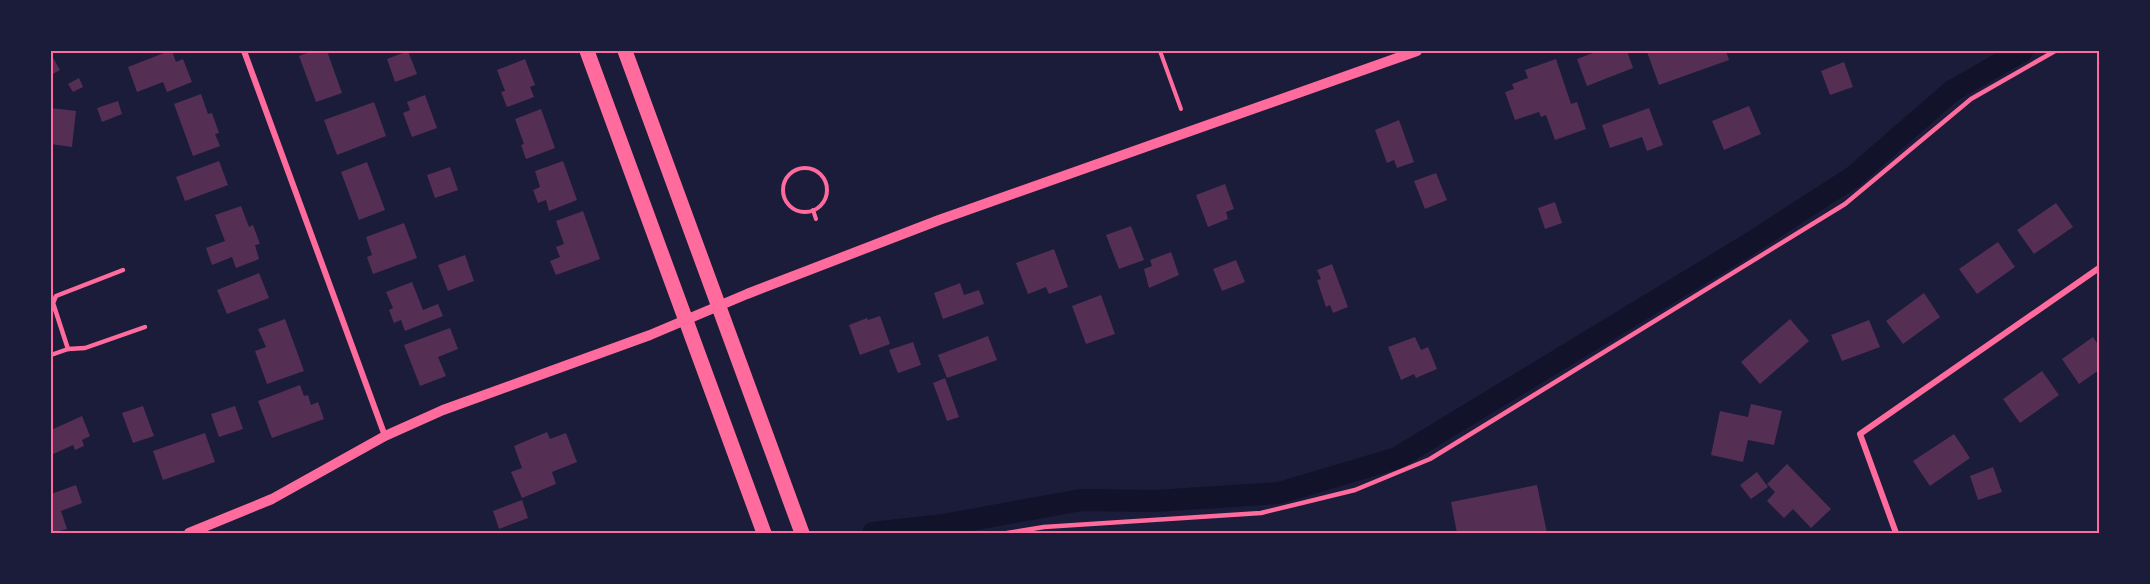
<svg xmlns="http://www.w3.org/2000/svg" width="2150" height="584" viewBox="0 0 2150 584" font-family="Montserrat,sans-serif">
<rect width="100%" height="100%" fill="#1b1b3a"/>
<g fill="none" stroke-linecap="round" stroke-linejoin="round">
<path stroke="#12122b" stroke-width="22" d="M873 533 943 525 1081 500 1155 501 1279 493 1397 458 1746 246 1853 177 1952 91 2022 51"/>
</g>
<g fill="#542f53">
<path d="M169 51H172L176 62 183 59 192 82 167 92 163 82 137 92 128 67Z"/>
<path d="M312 51H327L342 93 316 102 299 56Z"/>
<path d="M408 51 417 74 395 82 387 59Z"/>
<path d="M1598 51H1627L1633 68 1587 86 1577 59Z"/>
<path d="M1651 51H1726L1729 60 1659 85 1647 52Z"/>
<path d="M52 56 60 70 51 75V57Z"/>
<path d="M525 59 535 85 530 87 534 97 507 107 501 92 505 91 497 70Z"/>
<path d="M1556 59 1571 104 1577 102 1586 129 1555 140 1546 115 1541 117 1539 112 1515 120 1505 92 1514 89 1512 84 1528 78 1525 70Z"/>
<path d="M1844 62 1853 87 1830 95 1821 71Z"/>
<path d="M79 78 83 87 73 92 68 84Z"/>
<path d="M201 94 208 114 212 113 219 133 215 134 220 146 193 156 174 104Z"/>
<path d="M425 95 437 128 412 137 403 113 410 110 407 102Z"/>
<path d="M118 101 122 114 102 122 97 108Z"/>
<path d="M374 102 386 136 337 155 324 120Z"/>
<path d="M1749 106 1761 134 1724 150 1712 121Z"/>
<path d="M51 108 76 111 72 147 51 144Z"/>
<path d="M1649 108 1663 145 1647 151 1642 137 1610 148 1602 125Z"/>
<path d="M541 109 555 148 526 159 521 145 524 144 515 119Z"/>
<path d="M1399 120 1414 162 1397 168 1394 160 1387 163 1375 130Z"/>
<path d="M219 161 228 185 185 201 176 177Z"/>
<path d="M563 161 577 200 549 211 546 200 538 203 533 190 540 187 535 171Z"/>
<path d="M367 162 385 210 359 220 341 172Z"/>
<path d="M450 167 458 190 435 198 427 175Z"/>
<path d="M1436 173 1447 200 1425 209 1414 181Z"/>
<path d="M1225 184 1234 209 1226 212 1228 219 1208 227 1196 195Z"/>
<path d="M1555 202 1562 223 1545 229 1538 208Z"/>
<path d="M2056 203 2073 227 2034 254 2017 230Z"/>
<path d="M241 206 249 227 253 225 260 244 255 245 259 259 236 268 232 257 212 265 206 248 225 241 215 215Z"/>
<path d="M583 211 600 259 556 275 550 261 560 257 556 247 564 244 556 221Z"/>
<path d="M404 223 417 258 373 274 367 257 372 255 366 237Z"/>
<path d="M1131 226 1144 260 1119 269 1106 235Z"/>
<path d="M1998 242 2015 267 1977 294 1959 269Z"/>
<path d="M1054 249 1068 287 1049 294 1046 287 1028 294 1016 263Z"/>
<path d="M1171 252 1179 275 1149 288 1144 269 1152 266 1150 260Z"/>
<path d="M465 255 474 281 448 291 438 265Z"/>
<path d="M1236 260 1245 282 1222 291 1213 269Z"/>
<path d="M1332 264 1348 307 1333 313 1330 305 1326 307 1317 280 1321 279 1317 270Z"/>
<path d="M259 273 269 298 227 314 217 290Z"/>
<path d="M412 282 423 310 438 304 443 316 405 331 401 320 394 323 389 310 393 308 386 292Z"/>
<path d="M960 283 964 295 979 290 984 304 943 319 934 293Z"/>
<path d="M1924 293 1940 317 1903 344 1886 321Z"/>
<path d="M1101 295 1115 334 1086 344 1072 306Z"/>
<path d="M880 316 890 344 860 355 849 325 867 318 868 320Z"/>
<path d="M285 319 304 371 267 384 255 351 266 347 258 329Z"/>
<path d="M1790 319 1809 341 1760 384 1741 362Z"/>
<path d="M1869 320 1880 347 1842 361 1831 335Z"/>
<path d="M450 328 458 349 438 357 446 376 420 386 404 345Z"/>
<path d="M988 336 997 360 947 378 938 355Z"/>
<path d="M1415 337 1421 350 1428 347 1437 369 1416 378 1414 374 1401 380 1388 347Z"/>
<path d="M2093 337 2099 346V370L2079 384 2062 359Z"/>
<path d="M913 342 921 365 898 373 889 350Z"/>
<path d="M2042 371 2059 395 2020 423 2003 399Z"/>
<path d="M945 378 959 417 947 421 933 383Z"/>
<path d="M300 385 304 396 308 395 311 405 318 402 324 419 272 438 258 401Z"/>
<path d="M1751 404 1782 411 1774 445 1748 440 1743 462 1711 455 1720 411 1748 417Z"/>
<path d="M143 406 154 436 133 443 122 413Z"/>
<path d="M235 406 243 429 219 437 211 414Z"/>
<path d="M82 416 90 436 82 440 84 446 75 450 73 445 51 455V430Z"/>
<path d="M547 432 550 439 566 433 577 462 552 472 556 484 522 498 511 472 522 468 514 446Z"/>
<path d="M205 433 215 462 163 480 153 451Z"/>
<path d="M1954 434 1970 458 1930 486 1913 461Z"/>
<path d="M1787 464 1831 509 1811 528 1793 509 1784 518 1767 501 1775 492 1767 484Z"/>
<path d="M1993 467 2002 492 1978 500 1970 476Z"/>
<path d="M1757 472 1768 487 1751 499 1740 485Z"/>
<path d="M76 485 82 503 61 511 67 529 51 533V494Z"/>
<path d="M1537 485 1547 533H1457L1451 502Z"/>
<path d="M522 500 528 518 499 529 493 511Z"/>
</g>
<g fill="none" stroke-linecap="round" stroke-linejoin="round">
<g stroke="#ff6b9d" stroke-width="4">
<path d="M1160 51 1181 109"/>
<circle cx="805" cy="190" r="22"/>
<path d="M813 210 816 219"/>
</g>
<g stroke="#ff6b9d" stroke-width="4.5">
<path d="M68 349 53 303 56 296 123 270"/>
<path d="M51 355 68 349 85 348 145 327"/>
<path d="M1007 533 1044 527 1261 513 1355 490 1430 459 1845 204 1971 99 2055 51"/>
</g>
<g stroke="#ff6b9d" stroke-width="6">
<path d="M244 51 385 436"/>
<path d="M1896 533 1860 434 2099 268"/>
</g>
<path stroke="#ff6b9d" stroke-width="10" d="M189 533 272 499 385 436 443 410 650 335 747 294 939 220 1417 51"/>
<g stroke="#ff6b9d" stroke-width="15">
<path d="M587 51 764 533"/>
<path d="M625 51 802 533"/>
</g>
</g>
<rect width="2150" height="584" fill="none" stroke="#1b1b3a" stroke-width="105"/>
<rect x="52" y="52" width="2046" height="480" fill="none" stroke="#ff6b9d" stroke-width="2"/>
</svg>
